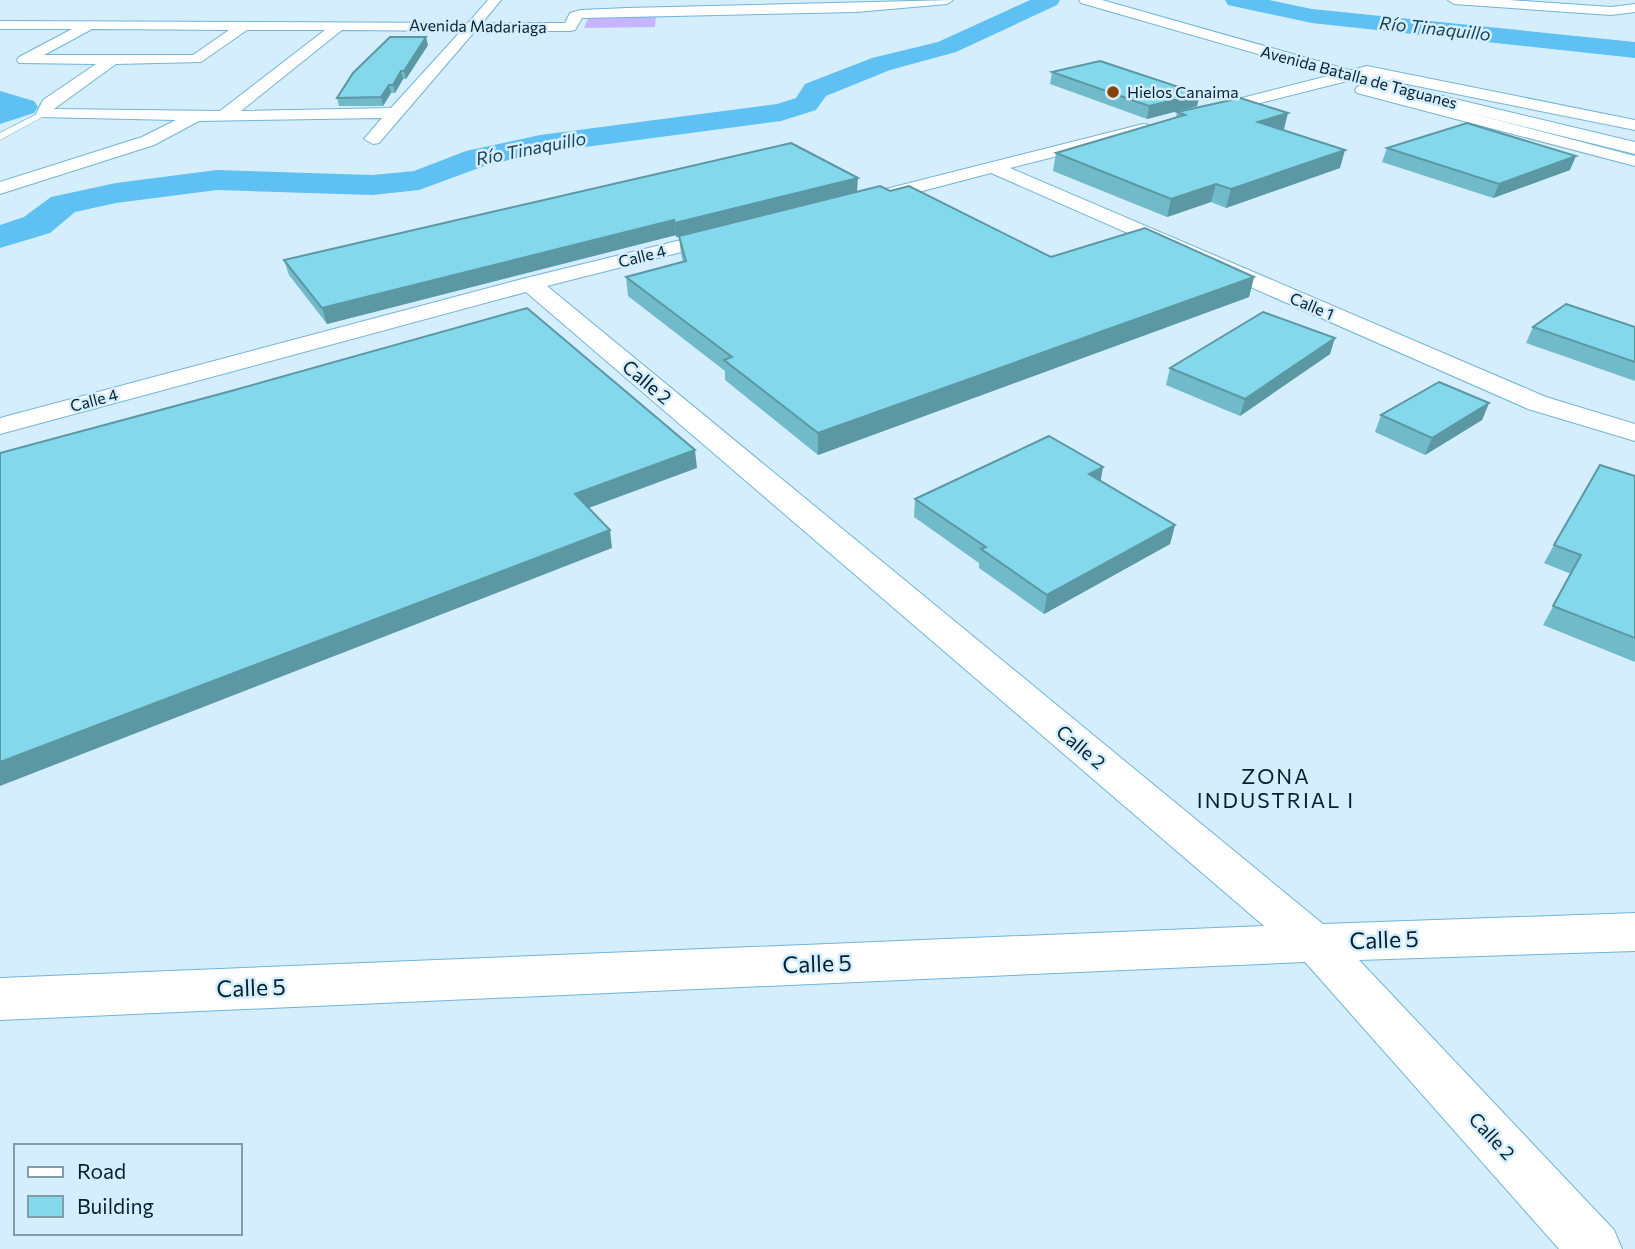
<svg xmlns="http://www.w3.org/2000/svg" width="1635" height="1249" viewBox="0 0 1635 1249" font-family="Commissioner,sans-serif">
<rect width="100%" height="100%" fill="#d4eefd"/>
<path fill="#c5b5ff" d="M656 15 655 27 584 28 589 16Z"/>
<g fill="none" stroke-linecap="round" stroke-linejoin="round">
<g fill="#5ec0f3" fill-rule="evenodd">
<path d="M1030 0H1060L1057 5 956 52 890 70 826 96 816 110 781 121 540 153 487 165 419 190 372 195 217 190 116 203 75 212 50 233 0 248V225L24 217 51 197 116 183 217 170 372 175 414 171 466 151 540 135 777 104 796 98 805 84 872 58 938 42Z"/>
<path d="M1225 0H1269L1312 9 1635 42V58L1312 23 1228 5Z"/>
<path d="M0 91 34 101 38 107 34 113 0 124Z"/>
</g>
<g stroke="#71b4d8" stroke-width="1">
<path id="service" d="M41 112 48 114 0 140V133Z"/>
</g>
<g stroke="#71b4d8" stroke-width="2">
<g id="minor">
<path d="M488 0H501L482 23H565L570 13 581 10 627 8 953 0 947 4 856 12 582 18 575 30 570 31H475L379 143 373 144 364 139 382 118 199 121 154 145 0 194V182L142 137 176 120 38 117 36 114 43 100 96 64 19 63 17 60 19 57 72 29H0V21L468 23ZM92 29 229 30 193 55H44ZM247 30H325L220 111 54 109 116 64 201 62ZM342 30 461 31 391 108 241 111Z"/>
<path d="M1448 0H1509L1611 7 1635 4V12L1611 15 1454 4Z"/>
<path d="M1367 66 1635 120V130L1367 76 1205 117 1197 112 1199 109Z"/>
<path d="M1363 85 1635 156V166L1357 93 1355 90 1357 87Z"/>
<path d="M1143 124 1149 125 1151 129 1149 133 1010 168 1546 397 1635 424V441L1528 409 991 173 869 205 859 199 862 195Z"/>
<path d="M722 230 729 232 732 236 729 240 547 286 1323 924 1635 913V951L1359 960 1614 1230 1622 1249H1559L1305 962 0 1020V978L1264 926 526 292 0 434V418L522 279Z"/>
</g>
</g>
<g stroke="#71b4d8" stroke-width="2">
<path id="tertiary" d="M1079 0H1102L1434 94 1635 142V154L1421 101 1081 3Z"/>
</g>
<use href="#service" fill="#fff" fill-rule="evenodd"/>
<use href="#minor" fill="#fff" fill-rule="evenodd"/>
<use href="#tertiary" fill="#fff" fill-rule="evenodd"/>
</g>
<g fill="#71baca">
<path d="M428 45 406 79H403L395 93H391L383 106H339L337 98Z"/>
<path d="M1052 72 1200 94 1197 106 1147 119 1050 84Z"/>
<path d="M1177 112 1284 129 1282 130 1340 168 1226 208 1211 202 1167 217 1053 171 1056 153 1176 117Z"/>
<path d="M1387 148 1570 170 1493 198 1382 162Z"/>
<path d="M890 191 1051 257 1254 277 1249 297 818 455 725 380V371L628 296 626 277 683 262 681 254 679 237H676V235L327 324 289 275 284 260 857 192Z"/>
<path d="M1533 327H1635V381L1526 343Z"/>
<path d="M1330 354 1240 416 1166 385 1170 368Z"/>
<path d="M1489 403 1482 420 1425 455 1375 432 1381 415Z"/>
<path d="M1103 467 1100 481 1175 525 1170 544 1044 614 979 568V563L914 517 915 499Z"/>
<path d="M1635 476V662L1543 625 1571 574 1544 563 1554 545Z"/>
</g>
<g fill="#5c97a4">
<path d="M426 37 428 45 406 79 404 71Z"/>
<path d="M401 71 403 79 395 93 393 85Z"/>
<path d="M389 85 391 93 383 106 381 97Z"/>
<path d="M1200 94 1197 106 1147 119 1149 106Z"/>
<path d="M1288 113 1284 129 1254 139 1258 122Z"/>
<path d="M1345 150 1340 168 1226 208 1231 189Z"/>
<path d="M1576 156 1570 170 1493 198 1499 184Z"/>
<path d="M858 178 857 192 676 237 675 223Z"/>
<path d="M1216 184 1211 202 1167 217 1171 199Z"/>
<path d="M674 220 676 235 327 324 322 308Z"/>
<path d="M1254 277 1249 297 818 455V433Z"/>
<path d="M1335 338 1330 354 1240 416 1245 399Z"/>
<path d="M1489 403 1482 420 1425 455 1432 438Z"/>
<path d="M695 450 697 468 578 512 575 494Z"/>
<path d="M1103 467 1100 484 1089 474Z"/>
<path d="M1175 525 1170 544 1044 614 1047 595Z"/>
<path d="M610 530 612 548 0 786V762Z"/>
</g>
<g fill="#83d8eb" stroke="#5c97a4" stroke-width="2">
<path d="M390 37H426L404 71H401L393 85H389L381 97 337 98 353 73Z"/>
<path d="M1100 61 1200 94 1149 106 1052 72Z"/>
<path d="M1240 98 1288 113 1258 122 1345 150 1231 189 1216 184 1171 199 1056 153 1185 115 1177 112Z"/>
<path d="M1467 123 1576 156 1499 184 1387 148Z"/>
<path d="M791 143 858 178 675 223 674 220 322 308 284 260Z"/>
<path d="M880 186 890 191 909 186 1051 257 1145 228 1254 277 818 433 724 360 732 357 626 277 686 261 679 236Z"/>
<path d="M1566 304 1635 327V362L1533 327Z"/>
<path d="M527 308 695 450 575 494 610 530 0 762V453L231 391Z"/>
<path d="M1263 312 1335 338 1245 399 1170 368Z"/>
<path d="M1439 382 1489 403 1432 438 1381 415Z"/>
<path d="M1049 436 1103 467 1089 474 1175 525 1047 595 981 549 986 547 915 499Z"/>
<path d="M1600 465 1635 476V638L1553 606 1581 555 1554 545Z"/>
</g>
<circle fill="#84430c" stroke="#d4eefd" stroke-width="2.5" cx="1113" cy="92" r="7"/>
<g text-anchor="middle" stroke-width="5" stroke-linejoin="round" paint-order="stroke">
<g font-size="16" fill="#05212f" stroke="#d4eefd">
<text transform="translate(478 26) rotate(1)" y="6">Avenida Madariaga</text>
<text transform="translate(1359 77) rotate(15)" y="6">Avenida Batalla de Taguanes</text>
<text transform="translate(642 256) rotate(-14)" y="6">Calle 4</text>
<text transform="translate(1312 306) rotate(23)" y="6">Calle 1</text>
<text transform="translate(94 400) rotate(-15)" y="6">Calle 4</text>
</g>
<g font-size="16" fill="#05212f" stroke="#d4eefd" text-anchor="start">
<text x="1127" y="98">Hielos Canaima</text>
</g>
<g font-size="18" font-style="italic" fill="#194358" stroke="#d4eefd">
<text transform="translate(1435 29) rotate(6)" y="6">Río Tinaquillo</text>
<text transform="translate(531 149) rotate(-11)" y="6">Río Tinaquillo</text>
</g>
<g font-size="19" fill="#05212f" stroke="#d4eefd">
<text transform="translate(647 382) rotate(40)" y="7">Calle 2</text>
<text transform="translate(1081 747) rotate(40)" y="7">Calle 2</text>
<text transform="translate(1492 1136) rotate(47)" y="7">Calle 2</text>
</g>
<g font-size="21" letter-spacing="2" fill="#05212f" stroke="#d4eefd">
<text x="1276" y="784">ZONA<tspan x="1276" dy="24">INDUSTRIAL I</tspan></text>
</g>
<g font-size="23" fill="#05212f" stroke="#d4eefd">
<text transform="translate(1384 940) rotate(-2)" y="8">Calle 5</text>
<text transform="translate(817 964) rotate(-2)" y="8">Calle 5</text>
<text transform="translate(251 988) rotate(-2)" y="8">Calle 5</text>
</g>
</g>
<rect x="14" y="1144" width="228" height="91" fill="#d4eefd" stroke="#819cab" stroke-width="2"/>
<rect x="28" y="1167" width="35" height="10" fill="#ffffff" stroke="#819cab" stroke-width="2"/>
<text x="77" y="1179" font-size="21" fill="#05212f">Road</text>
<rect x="28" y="1196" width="35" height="21" fill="#83d8eb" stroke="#819cab" stroke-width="2"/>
<text x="77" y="1214" font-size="21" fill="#05212f">Building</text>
</svg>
